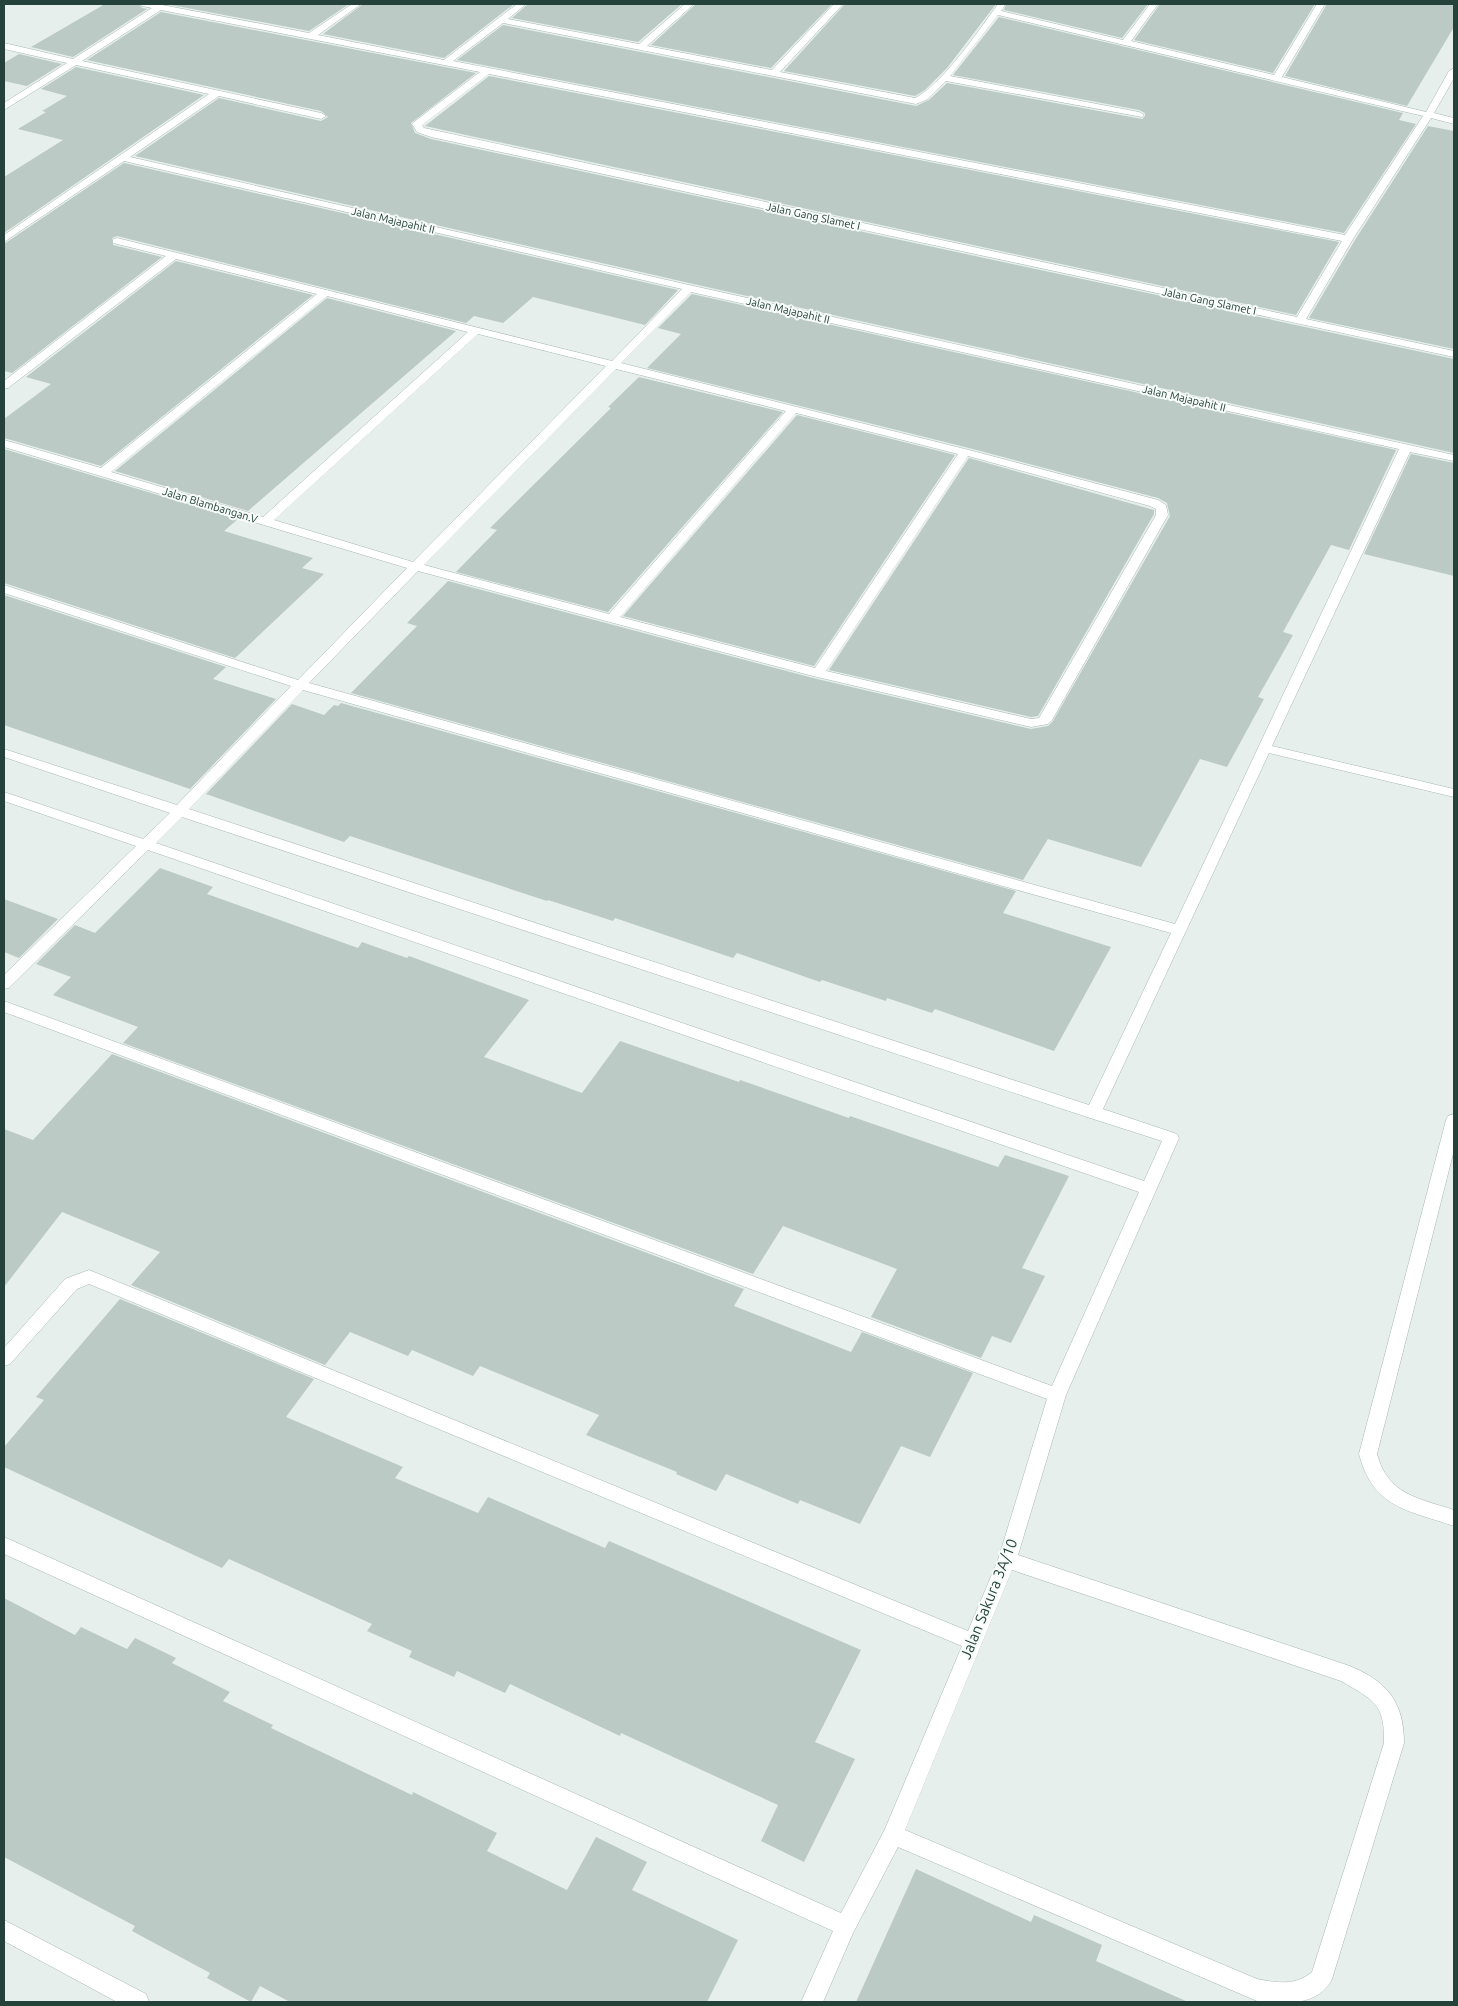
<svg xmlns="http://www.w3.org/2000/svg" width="1458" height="2006" viewBox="0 0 1458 2006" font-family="Ubuntu,sans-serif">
<rect width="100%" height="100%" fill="#e6efeb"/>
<g fill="#bbcac4">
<path d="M105 4H139L142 8 147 9 73 57 31 47Z"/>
<path d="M166 4H349L309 31Z"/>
<path d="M363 4H514L444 58 323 34Z"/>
<path d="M528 4H682L638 42 512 18Z"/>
<path d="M696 4H832L771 68 651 45Z"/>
<path d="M845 4H996L947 68 925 90 915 96 784 71Z"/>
<path d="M1006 4H1148L1122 38 1004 10Z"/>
<path d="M1160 4H1315L1273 73 1134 40Z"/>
<path d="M1327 4H1454V27L1407 106 1285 76Z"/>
<path d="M161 12 476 73 411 123 415 133 431 139 1454 359V453L689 283 135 156 219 98 321 121 328 117 321 111 87 60Z"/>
<path d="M999 17 1403 113 1399 120 1416 124 1344 233 457 60 503 25 916 106 929 100 947 83 1142 119 1145 116V113L1139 110 953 75Z"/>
<path d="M19 54 62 64 27 86 4 81V63Z"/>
<path d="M76 67 204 95 4 233V177L63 140 18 129 46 112 42 111 67 96 41 89Z"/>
<path d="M489 76 1339 242 1296 315 425 126Z"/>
<path d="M1428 126 1454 131V349L1309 318 1355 240Z"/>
<path d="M124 163 678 290 645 325 533 297 503 323 474 316 466 323 117 236 112 238 113 245 162 257 12 373 4 371V244Z"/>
<path d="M176 261 313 295 101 466 4 438V419L51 384 26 377Z"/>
<path d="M692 294 1396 450 1349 550 1331 545 1283 632 1293 635 1258 697 1264 699 1227 767 1200 759 1141 867 1048 839 1023 880 351 693 417 626 407 623 448 581 813 678 1031 729 1048 726 1053 721 1170 516 1167 503 1158 498 969 448 647 368 681 334 658 328Z"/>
<path d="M327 298 456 331 248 511 115 471Z"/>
<path d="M639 377 783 412 608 612 456 572 497 530 490 528 611 408 608 407Z"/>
<path d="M797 415 955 455 814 666 623 616Z"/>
<path d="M4 449 238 519 224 531 313 558 302 568 324 574 235 658 4 583Z"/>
<path d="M1411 454 1454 463V576L1364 554Z"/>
<path d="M969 458 1154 510V514L1038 716 1031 717 829 670Z"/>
<path d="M4 595 226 667 213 679 276 699 190 789 4 725Z"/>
<path d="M341 703 1016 891 1003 913 1111 947 1054 1051 935 1009 932 1013 887 998 886 1001 822 980 820 982 737 953 733 958 615 918 613 921 548 900 547 901 350 836 344 842 206 794 292 704 324 715 334 705 338 706Z"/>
<path d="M160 868 213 887 207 894 358 948 362 942 407 958 409 956 529 1000 484 1057 582 1093 620 1041 739 1082 740 1080 849 1118 850 1116 998 1167 1005 1155 1069 1176 1022 1268 1045 1276 1011 1343 992 1336 981 1358 871 1317 897 1269 783 1226 753 1274 123 1043 138 1027 53 995 71 977 36 964 75 925 95 933Z"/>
<path d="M4 899 58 919 19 958 4 952Z"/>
<path d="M112 1054 744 1289 734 1306 851 1352 862 1332 973 1373 930 1457 901 1446 860 1524 800 1500 798 1504 726 1474 716 1491 676 1474 677 1472 586 1435 599 1415 480 1366 473 1376 412 1350 408 1356 350 1332 325 1365 131 1285 160 1252 62 1212 4 1287V1129L33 1140Z"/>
<path d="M120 1299 314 1379 286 1417 403 1467 395 1478 478 1513 488 1497 605 1548 609 1541 861 1650 815 1742 855 1759 804 1862 761 1841 778 1805 621 1733 620 1736 510 1684 505 1693 457 1671 454 1677 409 1657 412 1651 367 1631 372 1624 229 1559 222 1568 4 1467V1447L44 1400 36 1397Z"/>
<path d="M4 1598 75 1635 81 1627 127 1649 135 1638 176 1658 172 1663 230 1692 223 1701 273 1725 271 1728 412 1795 413 1792 497 1833 487 1851 567 1890 596 1837 647 1862 632 1890 738 1940 707 2002H290L260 1986 251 2002 207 1978 210 1973 132 1931 135 1926 4 1857Z"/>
<path d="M916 1869 1031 1922 1034 1915 1102 1945 1096 1961 1188 2002H856Z"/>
</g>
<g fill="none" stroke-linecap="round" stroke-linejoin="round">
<g stroke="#a8b8b2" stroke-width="1">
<g id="minor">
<path d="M141 4H157L309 33 352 4H361L318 35 444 60 517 4H526L508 19 639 44 685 4H694L647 46 772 70 834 4H843L780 72 915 98C943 84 979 30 998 4L1005 5 1001 11 1123 40 1150 4H1158L1131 41 1274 75 1317 4H1325L1282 77 1426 112 1449 71 1454 68V78L1434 113 1454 118V124L1431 118 1353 239 1306 319 1454 351V357L431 137 417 132 412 124 414 122 480 72 161 10 82 61 321 113 326 116 321 119 219 96 130 157 689 285 1454 455V461L1410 452 1272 746 1454 789V797L1269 753 1103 1109 1177 1134 1179 1138 1066 1395 1018 1555 1347 1665C1386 1680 1404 1701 1404 1743L1332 1979C1320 2006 1281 2005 1257 2001L898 1847 853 1933 823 2002H801L833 1931 4 1554V1537L841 1913 885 1829 962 1646 89 1284 77 1289 10 1364 4 1366V1348L65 1279 89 1270 968 1631 998 1560 1047 1399 4 1012V1001L1052 1386 1139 1192 148 850 9 988 4 989V975L136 846 4 801V792L143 839 170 813 4 757V749L177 805 291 686 4 593V585L298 680 407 568 4 447V440L101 468 317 294 176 259 8 388 4 389V381L166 256 113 243V239L117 238 612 361 682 289 124 161 4 242V235L209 94 76 65 4 110V103L67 63 4 49V43L73 59 152 8 142 6ZM998 15 1423 116 1345 235 453 61 503 23 916 104 928 99 946 81 1142 117 1144 115 1139 112 950 76ZM489 74 1342 241 1297 317 424 128 422 125ZM691 292 1399 449 1175 924 309 683 418 571 813 676 1031 727 1048 724 1052 720 1168 515 1166 505 1158 500 969 450 621 363ZM327 296 468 332 263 517 111 472ZM478 334 606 366 413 562 274 520ZM616 369 786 411 609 614 424 565ZM796 413 958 454 815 668 620 617ZM968 456 1150 506 1156 509V515L1039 718 1031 719 826 671ZM303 690 1171 933 1089 1105 189 809ZM182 817 1087 1117 1162 1141 1144 1181 156 843ZM1012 1570 1341 1681C1373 1700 1385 1703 1384 1743L1312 1972C1295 1986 1278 1983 1257 1979L905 1830Z"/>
<path d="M1454 1114V1150L1377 1454C1388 1495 1418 1498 1454 1510V1526C1407 1510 1373 1508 1359 1454L1446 1120 1448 1116Z"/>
<path d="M4 1920 146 1994 149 2002H117L4 1941Z"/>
</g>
</g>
<use href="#minor" fill="#fff" fill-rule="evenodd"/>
</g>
<g text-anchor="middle" stroke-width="4" stroke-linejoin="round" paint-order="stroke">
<g font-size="11" fill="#24423a" stroke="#f7fbf9">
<text transform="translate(813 216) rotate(12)" y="4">Jalan Gang Slamet I</text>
<text transform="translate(393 220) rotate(13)" y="4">Jalan Majapahit II</text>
<text transform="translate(1209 301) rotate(12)" y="4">Jalan Gang Slamet I</text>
<text transform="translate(788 310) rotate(13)" y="4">Jalan Majapahit II</text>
<text transform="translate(1184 398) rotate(13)" y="4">Jalan Majapahit II</text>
<text transform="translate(210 505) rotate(17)" y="4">Jalan Blambangan.V</text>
</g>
<g font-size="15" fill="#24423a" stroke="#f7fbf9">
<text transform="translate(989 1599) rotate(-68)" y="5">Jalan Sakura 3A/10</text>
</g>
</g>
<rect width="1458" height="2006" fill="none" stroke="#24423a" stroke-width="10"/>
</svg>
